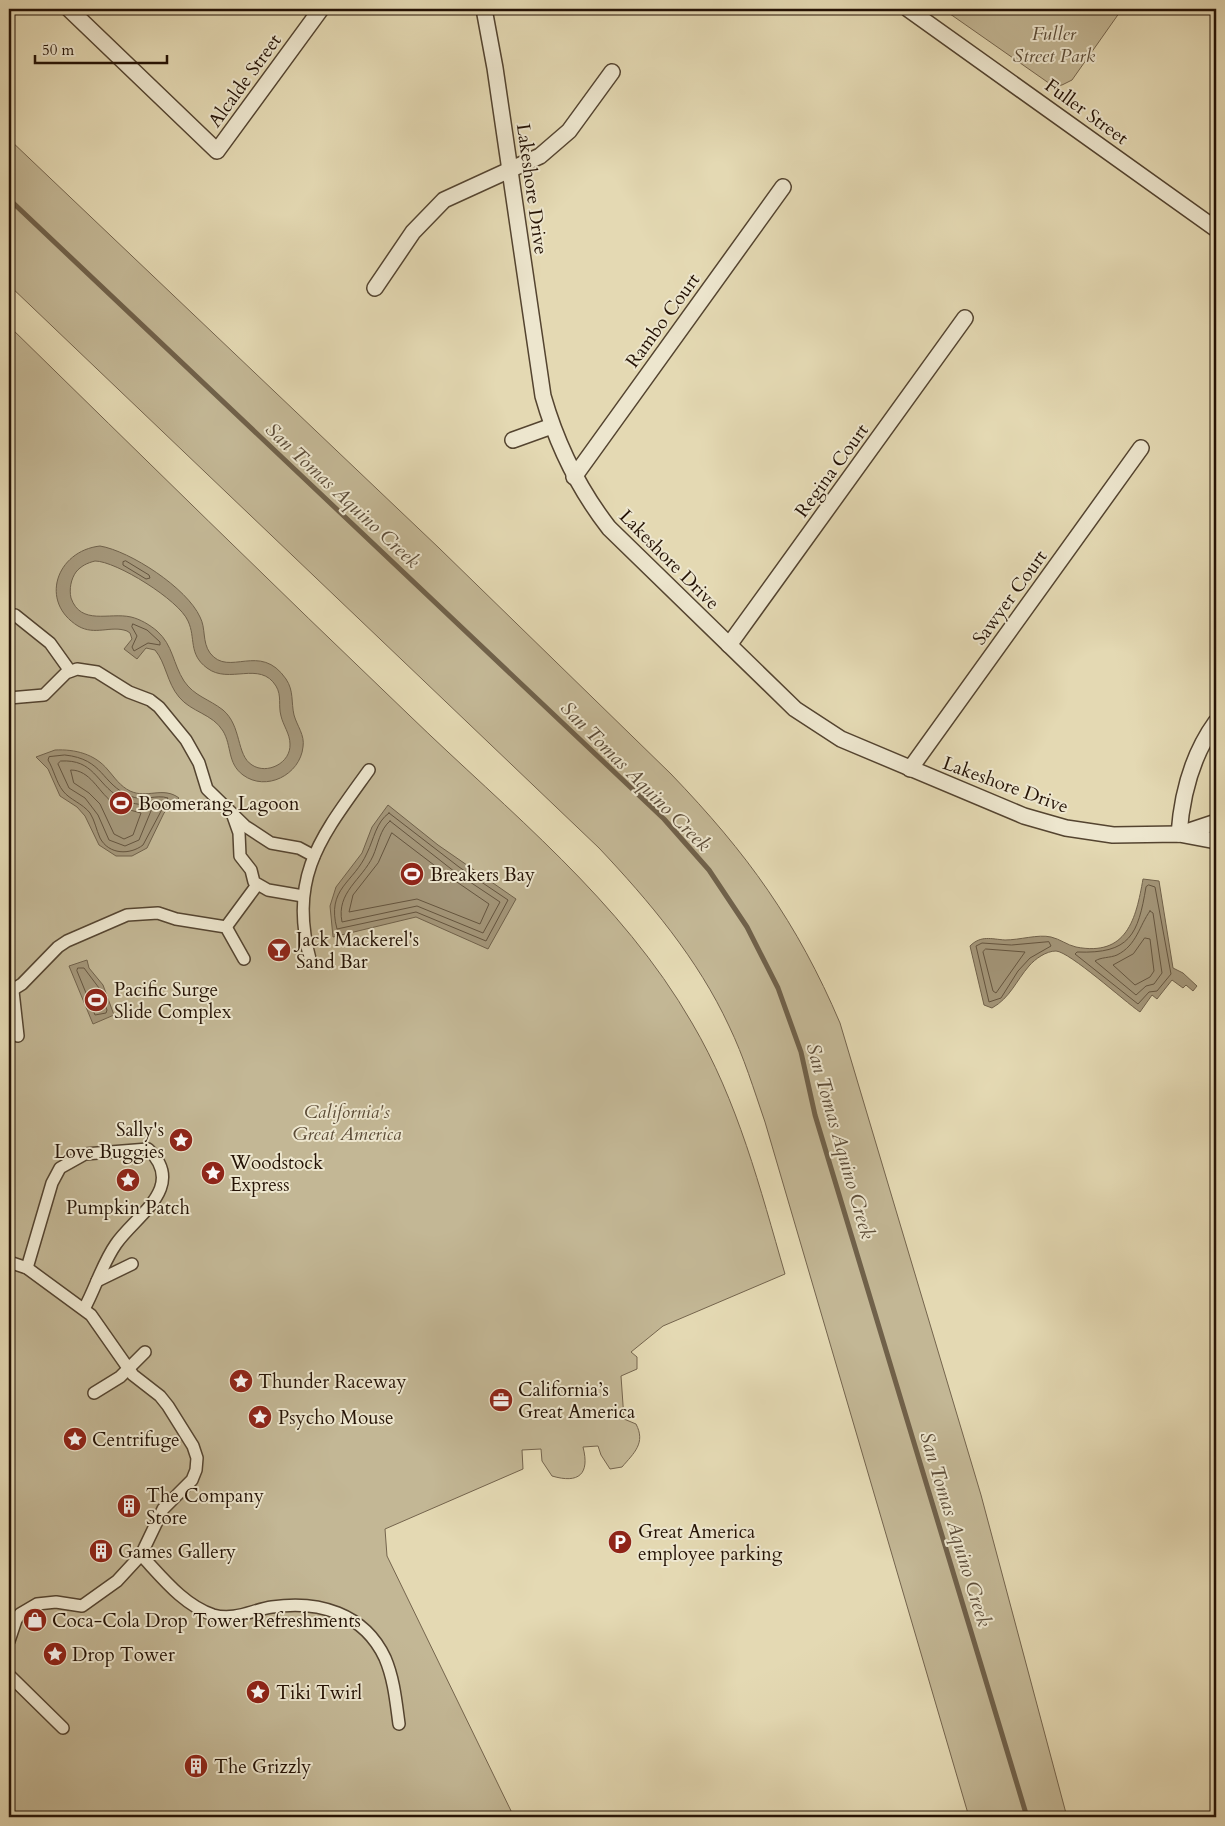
<svg xmlns="http://www.w3.org/2000/svg" width="1225" height="1826" viewBox="0 0 1225 1826" font-family="Cardo,serif">
<rect width="100%" height="100%" fill="#e4d9b3"/>
<filter id="stains"><feTurbulence type="fractalNoise" baseFrequency=".004" numOctaves="4"/><feColorMatrix values="0 0 0 0 .2 0 0 0 0 .09 0 0 0 0 .02 0 0 0 .5 -.17"/></filter>
<radialGradient id="worn" r=".72"><stop offset=".6" stop-color="#630" stop-opacity="0"/><stop offset="1" stop-color="#630" stop-opacity=".3"/></radialGradient>
<g fill="#c3b795" stroke="#74644d">
<path d="M943 9H1122L1072 80 1062 85 1053 86Z"/>
<path d="M9 139 439 548 671 774C747 853 797 922 840 1023L981 1495 1067 1817H969L765 1122C754 1090 744 1057 729 1026 698 959 649 901 599 848L9 285Z"/>
<path d="M9 326C142 456 274 586 409 715 509 812 621 900 692 1023 738 1101 760 1188 785 1274L663 1326 631 1352 637 1357V1369L621 1376 624 1419 636 1424C646 1443 634 1453 622 1467L610 1469 601 1455 598 1446 583 1447C590 1474 579 1484 552 1476L542 1461 541 1449 522 1450 523 1469 385 1529 387 1556 514 1817H9Z"/>
</g>
<g fill="#a39578" stroke="#70614a" fill-rule="evenodd">
<path d="M100 546C130 551 187 588 200 617 206 628 202 642 210 653 229 678 260 641 286 679 294 691 291 702 294 715 297 726 305 735 303 747 300 775 266 792 243 775 227 763 232 746 223 731 213 714 191 712 179 697 167 683 166 663 155 650L146 648 137 659 124 649 132 639 130 633 127 631C111 625 95 636 78 626 39 602 56 551 100 546ZM95 561C116 561 179 600 188 621 196 638 188 654 207 668 229 685 260 660 276 686 282 696 278 705 281 716 283 725 290 734 290 744 291 763 267 775 252 765 236 755 242 726 223 710 209 699 194 696 184 681 173 664 173 645 157 631 150 625 140 619 131 617 109 612 81 626 71 598 69 589 71 579 76 572 81 566 87 563 95 561Z"/>
<path d="M55 750C75 749 95 754 108 770 115 778 120 786 130 791 147 799 163 786 179 798L164 813 147 848 132 856H116L99 845 85 816 77 807 60 796 48 769 36 757Z"/>
<path d="M388 805 438 845 516 899 488 949 416 917 333 937 330 906 336 887 362 853 372 827Z"/>
<path d="M1143 879 1159 881 1173 968 1183 973 1197 986 1193 991 1186 985 1183 988 1172 980 1157 999 1152 995 1140 1012C1124 1001 1070 952 1056 951 1046 951 1035 959 1029 966 1016 981 1010 998 992 1008L984 1005 970 946C981 935 991 939 1005 940 1020 940 1038 934 1051 937 1060 939 1067 945 1076 947 1127 957 1136 919 1143 879Z"/>
<path d="M87 960 89 968 103 985 114 1015 93 1024 69 966Z"/>
</g>
<g fill="none" stroke-linecap="round" stroke-linejoin="round">
<g stroke="#64543e" stroke-width="1">
<path d="M126 561 149 575 150 578 146 579 123 565V562Z"/>
<path d="M133 624 147 630 160 642V645L148 643 134 651 132 647 137 636 132 627Z"/>
<path d="M65 755C104 759 101 784 130 796 143 802 156 794 168 798L143 845C130 855 109 855 100 838 96 829 95 821 90 813 82 803 70 800 63 791 56 782 54 770 48 760L49 757Z"/>
<path d="M61 761C94 759 96 783 119 797 130 805 141 804 153 806L139 840 125 846 109 840 98 815 85 798 69 788 58 764Z"/>
<path d="M71 770C90 770 98 791 111 801 120 808 130 810 141 813L133 835 124 839 114 834 100 804 89 793 74 783Z"/>
<path d="M389 813 459 867 508 900 486 941 416 912 337 929C326 888 354 883 367 853 374 839 376 822 389 813Z"/>
<path d="M390 821 455 872 500 902 483 933 417 906 342 922C336 892 362 880 373 856 378 845 380 829 390 821Z"/>
<path d="M392 833 451 878 489 904 480 924 417 899 349 912 353 895 378 863Z"/>
<path d="M1149 885 1155 887 1171 974 1157 991 1149 992 1138 1004 1075 954 1077 952C1130 954 1138 935 1146 887Z"/>
<path d="M1150 911 1153 913 1162 973 1154 984 1146 986 1136 995 1095 961C1101 957 1110 958 1117 955 1137 945 1139 926 1150 911Z"/>
<path d="M1145 938 1150 939 1154 971 1150 977 1135 985 1113 965 1133 954Z"/>
<path d="M1049 942 1051 946 1030 958 1018 971 1001 998 989 1002 976 946 982 943 1011 945Z"/>
<path d="M986 949 1025 952 996 993 993 991 983 952Z"/>
<path d="M78 968H84L99 988 107 1010 106 1013 95 1015 77 971Z"/>
</g>
<path stroke="#70614a" stroke-width="5" d="M9 199 664 819 709 870 747 927 778 988 801 1052 815 1115 1027 1817"/>
<g stroke="#544430" stroke-width="14">
<g id="pedestrian">
<path d="M15 615 50 643 70 671"/>
<path d="M9 698 44 695 66 673 77 669 97 672 129 692 150 700 159 707 186 740 199 763 207 789 245 826 271 843 299 848 314 856"/>
<path d="M233 816 239 833 240 856 251 870 254 882 268 890 303 896"/>
<path d="M226 927 257 885"/>
<path d="M311 963C287 876 321 837 369 770"/>
<path d="M13 991 18 1036"/>
<path d="M9 992 22 984 58 947 67 941 127 915 158 913 176 919 226 927 244 959"/>
<path d="M9 1262 27 1268 91 1315 133 1375 160 1396 168 1406 193 1446 197 1458 196 1470 192 1480 163 1509 141 1555 117 1581 82 1606 56 1602 37 1604 20 1614 16 1620 9 1641"/>
<path d="M27 1268 52 1183 60 1168 85 1154 148 1149C188 1187 135 1216 116 1244 102 1264 96 1287 84 1309"/>
<path d="M97 1281 132 1264"/>
<path d="M94 1393 120 1377 145 1352"/>
<path d="M141 1555C161 1576 183 1605 213 1615 235 1621 252 1610 272 1607 318 1600 364 1613 385 1658 394 1679 396 1702 399 1724"/>
<path d="M9 1675 63 1728"/>
</g>
</g>
<g stroke="#544430" stroke-width="18">
<g id="minor">
<path d="M69 9 217 151 321 9"/>
<path d="M484 9 495 68 543 396C557 445 578 488 609 528L795 709 841 739 1024 816 1066 828 1113 835 1179 834 1216 841"/>
<path d="M908 9 1216 229"/>
<path d="M375 288 413 232 444 200 540 156 569 131 612 72"/>
<path d="M513 440 552 426"/>
<path d="M574 477 783 187"/>
<path d="M729 645 965 318"/>
<path d="M910 769 1141 448"/>
<path d="M1183 833 1216 822"/>
<path d="M1179 834C1182 793 1192 755 1216 722"/>
</g>
</g>
<use href="#pedestrian" stroke="#ede6ce" stroke-width="11"/>
<use href="#minor" stroke="#ede6ce" stroke-width="15"/>
</g>
<defs>
<g id="stadium-disc" transform="scale(1.25)"><circle r="9.5" fill="#8f2418" stroke="#ede6ce"/><path d="M0-5a6.5 5 0 1 0 0 10a6.5 5 0 1 0 0-10ZM-3.5-1.8h7v3.6h-7Z" fill="#fff"/></g>
<g id="bar-disc" transform="scale(1.25)"><circle r="9.5" fill="#8f2418" stroke="#ede6ce"/><path d="M-6-5H6L.8 .8V4.5H3.5V6h-7V4.5H-.8V.8Z" fill="#fff"/></g>
<g id="sight-disc" transform="scale(1.25)"><circle r="9.5" fill="#8f2418" stroke="#ede6ce"/><path d="M0-6L1.8-2.2L6-1.7L2.9 1.2L3.7 5.4L0 3.3L-3.7 5.4L-2.9 1.2L-6-1.7L-1.8-2.2Z" fill="#fff"/></g>
<g id="office-disc" transform="scale(1.25)"><circle r="9.5" fill="#8f2418" stroke="#ede6ce"/><path d="M-6-3h4V-5.5h4V-3h4V5H-6ZM-1-4.5V-3h2v-1.5ZM-6 0V1H6V0Z" fill="#fff"/></g>
<g id="building-disc" transform="scale(1.25)"><circle r="9.5" fill="#8f2418" stroke="#ede6ce"/><path d="M-4-6H4V6H1V3H-1V6H-4ZM-2.5-4.3h1.7v1.8h-1.7ZM.8-4.3h1.7v1.8H.8ZM-2.5-1h1.7V.8h-1.7ZM.8-1h1.7V.8H.8Z" fill="#fff"/></g>
<g id="parking-disc" transform="scale(1.25)"><circle r="9.5" fill="#8f2418" stroke="#ede6ce"/><path d="M-3.5-5.5H1a3.5 3.5 0 0 1 0 7H-1V5.5H-3.5ZM-1-3.4V-.6H.8a1.4 1.4 0 0 0 0-2.8Z" fill="#fff"/></g>
<g id="shop-disc" transform="scale(1.25)"><circle r="9.5" fill="#8f2418" stroke="#ede6ce"/><path d="M-5-2.5h2.3a2.7 3.5 0 0 1 5.4 0H5L5.5 6h-11ZM-1.5-2.5h3a1.5 2.3 0 0 0-3 0Z" fill="#fff"/></g>
</defs>
<g fill-rule="evenodd">
<use href="#stadium-disc" x="121" y="803"/>
<use href="#stadium-disc" x="412" y="874"/>
<use href="#bar-disc" x="279" y="950"/>
<use href="#stadium-disc" x="96" y="1000"/>
<use href="#sight-disc" x="181" y="1140"/>
<use href="#sight-disc" x="213" y="1173"/>
<use href="#sight-disc" x="128" y="1180"/>
<use href="#sight-disc" x="241" y="1381"/>
<use href="#office-disc" x="501" y="1400"/>
<use href="#sight-disc" x="260" y="1417"/>
<use href="#sight-disc" x="75" y="1439"/>
<use href="#building-disc" x="129" y="1506"/>
<use href="#parking-disc" x="620" y="1542"/>
<use href="#building-disc" x="101" y="1551"/>
<use href="#shop-disc" x="35" y="1620"/>
<use href="#sight-disc" x="55" y="1654"/>
<use href="#sight-disc" x="258" y="1692"/>
<use href="#building-disc" x="196" y="1766"/>
</g>
<g text-anchor="middle" stroke-width="4" stroke-linejoin="round" paint-order="stroke">
<g font-size="19" font-style="italic" fill="#5c4c37" stroke="#ede6ce">
<text x="1054" y="40">Fuller<tspan x="1054" dy="22">Street Park</tspan></text>
<text x="347" y="1118">California's<tspan x="347" dy="22">Great America</tspan></text>
</g>
<g font-size="19" fill="#241205" stroke="#ede6ce">
<text transform="translate(244 80) rotate(-54)" y="7">Alcalde Street</text>
<text transform="translate(1087 111) rotate(36)" y="7">Fuller Street</text>
<text transform="translate(533 189) rotate(82)" y="7">Lakeshore Drive</text>
<text transform="translate(662 320) rotate(-54)" y="7">Rambo Court</text>
<text transform="translate(831 470) rotate(-54)" y="7">Regina Court</text>
<text transform="translate(670 559) rotate(45)" y="7">Lakeshore Drive</text>
<text transform="translate(1009 597) rotate(-54)" y="7">Sawyer Court</text>
<text transform="translate(1006 784) rotate(20)" y="7">Lakeshore Drive</text>
</g>
<g font-size="19" fill="#241205" stroke="#ede6ce" text-anchor="start">
<text x="138" y="810">Boomerang Lagoon</text>
<text x="430" y="881">Breakers Bay</text>
<text x="296" y="946">Jack Mackerel's<tspan x="296" dy="22">Sand Bar</tspan></text>
<text x="114" y="996">Pacific Surge<tspan x="114" dy="22">Slide Complex</tspan></text>
<text x="164" y="1136" text-anchor="end">Sally's<tspan x="164" dy="22">Love Buggies</tspan></text>
<text x="230" y="1169">Woodstock<tspan x="230" dy="22">Express</tspan></text>
<text x="128" y="1214" text-anchor="middle">Pumpkin Patch</text>
<text x="258" y="1388">Thunder Raceway</text>
<text x="518" y="1396">California’s<tspan x="518" dy="22">Great America</tspan></text>
<text x="278" y="1424">Psycho Mouse</text>
<text x="92" y="1446">Centrifuge</text>
<text x="146" y="1502">The Company<tspan x="146" dy="22">Store</tspan></text>
<text x="638" y="1538">Great America<tspan x="638" dy="22">employee parking</tspan></text>
<text x="118" y="1558">Games Gallery</text>
<text x="52" y="1627">Coca-Cola Drop Tower Refreshments</text>
<text x="72" y="1661">Drop Tower</text>
<text x="276" y="1699">Tiki Twirl</text>
<text x="214" y="1773">The Grizzly</text>
</g>
<g font-size="20" font-style="italic" fill="#5d4d39" stroke="#ede6ce">
<text transform="translate(343 495) rotate(43)" y="7">San Tomas Aquino Creek</text>
<text transform="translate(636 776) rotate(45)" y="7">San Tomas Aquino Creek</text>
<text transform="translate(841 1141) rotate(74)" y="7">San Tomas Aquino Creek</text>
<text transform="translate(956 1529) rotate(73)" y="7">San Tomas Aquino Creek</text>
</g>
</g>
<rect width="1225" height="1826" fill="none" stroke="#e4d9b3" stroke-width="30"/>
<rect x="10" y="10" width="1205" height="1806" fill="none" stroke="#241205" stroke-width="2.5"/>
<rect x="15" y="15" width="1195" height="1796" fill="none" stroke="#241205"/>
<path d="M35 55v8h132v-8" fill="none" stroke="#241205" stroke-width="2.5"/>
<text x="42" y="55" font-size="15" fill="#241205" stroke="#ede6ce" stroke-width="4" paint-order="stroke">50 m</text>
<rect width="100%" height="100%" filter="url(#stains)"/>
<rect width="100%" height="100%" fill="url(#worn)"/>
</svg>
